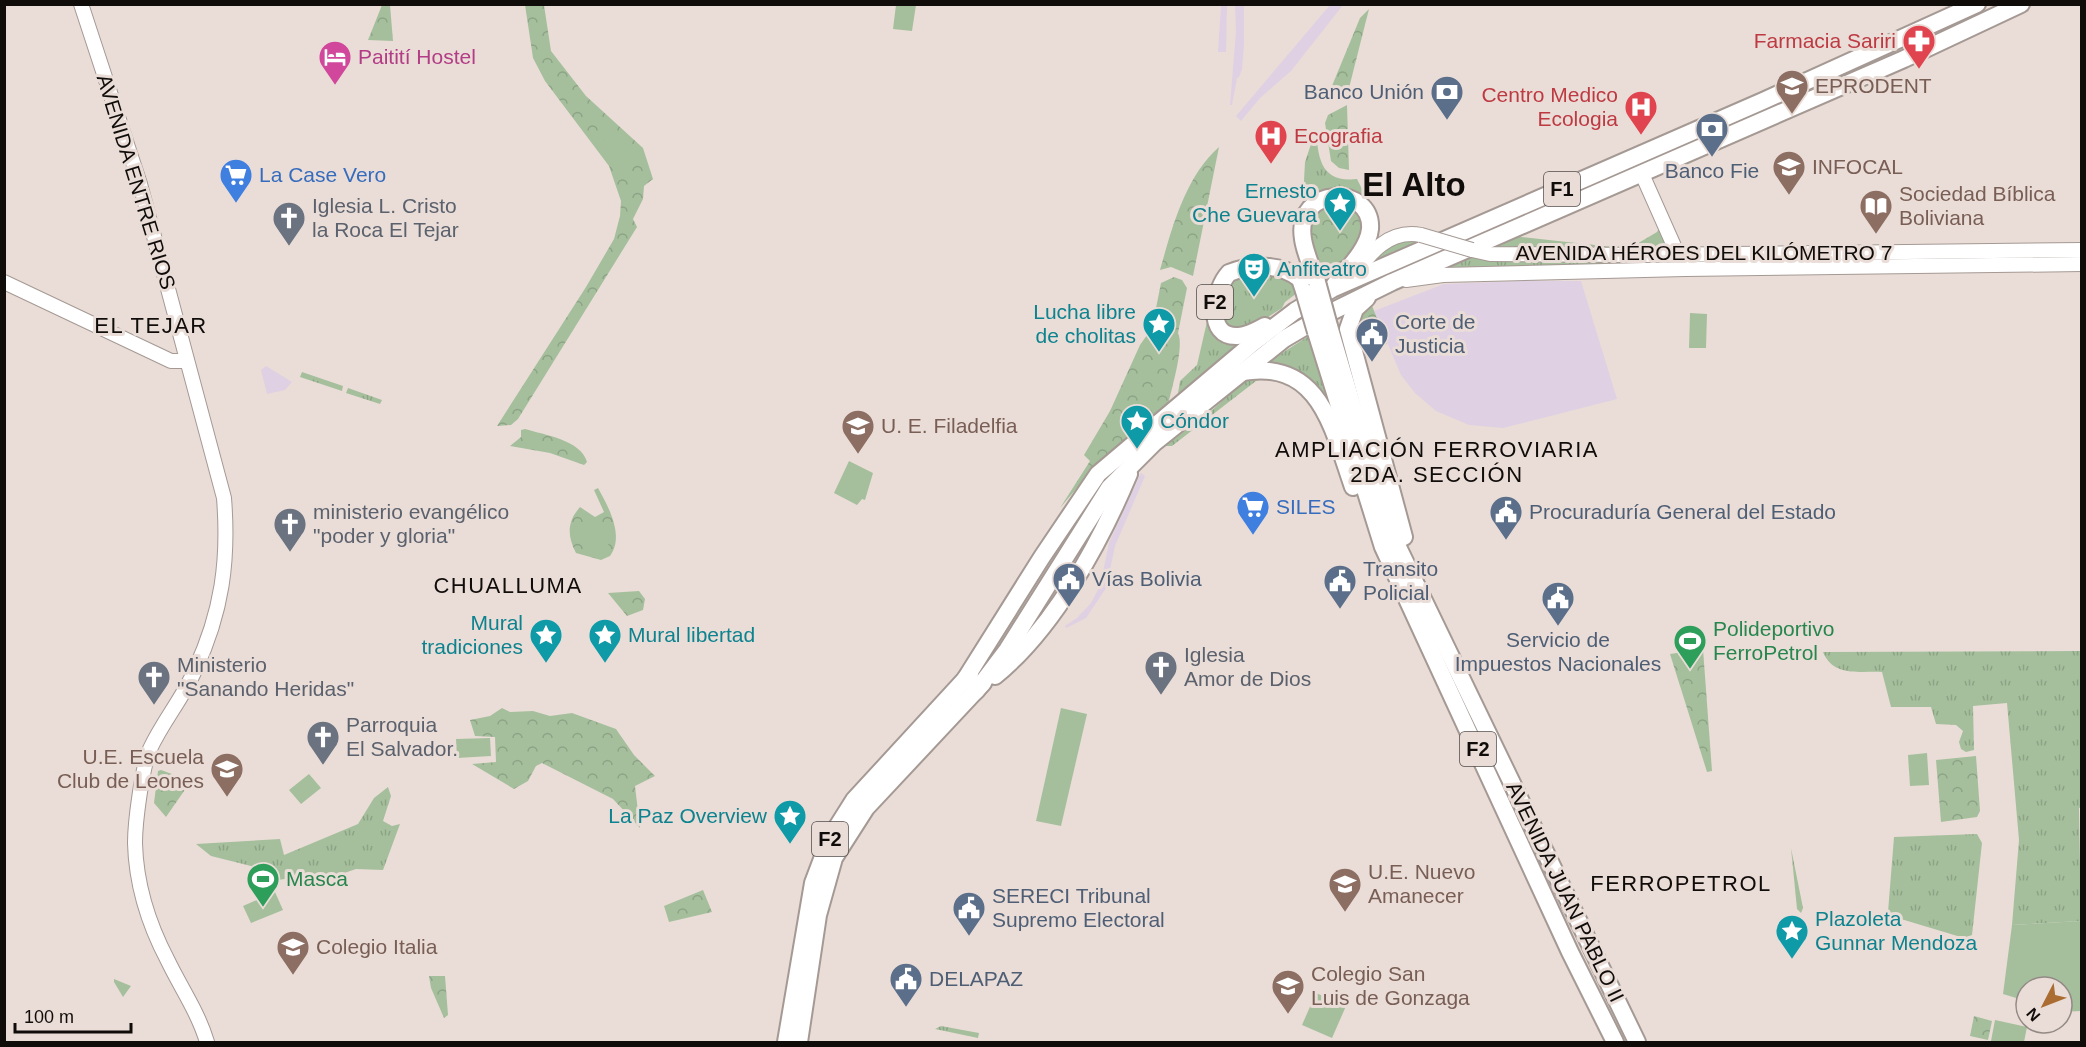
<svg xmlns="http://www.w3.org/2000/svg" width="2086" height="1047" viewBox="0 0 2086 1047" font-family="Helvetica,sans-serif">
<defs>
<pattern id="grass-tufts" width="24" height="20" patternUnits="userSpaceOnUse" patternTransform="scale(1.5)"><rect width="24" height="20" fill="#a5bf9c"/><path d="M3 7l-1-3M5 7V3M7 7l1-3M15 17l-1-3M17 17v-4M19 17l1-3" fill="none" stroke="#8da385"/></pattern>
<pattern id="forest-crowns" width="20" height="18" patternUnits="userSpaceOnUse" patternTransform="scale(1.5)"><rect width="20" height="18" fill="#a5bf9c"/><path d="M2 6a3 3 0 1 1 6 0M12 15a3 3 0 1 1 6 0" fill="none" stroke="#8da385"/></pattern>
</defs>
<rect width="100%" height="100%" fill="#eaddd7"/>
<g fill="#dfd0e3">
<path d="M1221 5H1227L1226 52H1218Z"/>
<path d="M1235 5H1244V44L1242 69 1239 77 1237 78 1232 105H1230L1236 31Z"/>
<path d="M1330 5H1343L1291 71 1260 98 1241 121 1236 116Z"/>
<path d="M1525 281H1581L1617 399 1503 428 1469 425 1436 411 1415 393 1401 375 1374 311 1444 284Z"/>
<path d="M266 366 292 382 285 390 267 394 261 370Z"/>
<path d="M1141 473 1145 476 1115 546 1106 588 1086 618 1066 628 1065 626 1077 618 1091 603 1100 586 1109 543Z"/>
</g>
<g fill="url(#grass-tufts)">
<path d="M1316 129C1318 159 1321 183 1357 179L1370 205 1302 217 1305 162Z"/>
<path d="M1512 236 1613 247 1635 245 1645 251 1478 248Z"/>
<path d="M1402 238 1430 242 1412 249 1394 251 1368 265 1373 256Z"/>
<path d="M1466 253 1491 257 1677 263 1415 275Z"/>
<path d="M1281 273 1294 283 1297 293 1285 302 1282 308C1262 320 1251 334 1226 326 1219 312 1222 288 1233 277Z"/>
<path d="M1209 313 1245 343 1177 399 1180 381 1197 365Z"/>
<path d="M1310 335 1341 427 1312 383 1264 365Z"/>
<path d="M302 372 343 386 342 391 300 377Z"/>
<path d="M1257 374 1297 387 1266 378 1256 381 1172 446H1165L1211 411 1248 378Z"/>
<path d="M348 388 382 400 380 404 346 393Z"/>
<path d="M2081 651 2082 807 2079 808 2081 921 2012 925 2019 840 2007 703 1973 706 1974 750 1966 752 1961 749 1959 742 1963 731 1956 725 1936 724 1931 707H1891L1882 672C1859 671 1833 677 1823 652Z"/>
<path d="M388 787 391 796 383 821 392 826 400 824 383 870 356 869 321 881 297 877 272 881 251 866 211 856 196 844 280 839 284 855 358 824 374 798Z"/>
<path d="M1977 834 1982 843 1972 935 1964 938 1891 916 1888 912 1894 837Z"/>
<path d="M1791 848 1803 908 1801 913 1797 909Z"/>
<path d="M941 1026 979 1033 978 1038 935 1029Z"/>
</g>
<g fill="url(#forest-crowns)">
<path d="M382 5H390L393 41 368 40Z"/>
<path d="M525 5H544L551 51 586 96 643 148 653 179 644 186 643 199 633 219 637 227 518 419 511 425 497 426 586 287 614 239 620 216 621 201 609 166 545 81 533 58Z"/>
<path d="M1369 9 1348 92 1327 98 1360 18Z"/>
<path d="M1347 105 1349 170 1339 168 1331 161 1325 123 1328 115Z"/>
<path d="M1219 147 1193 276 1171 267 1160 270C1172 228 1185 177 1219 147Z"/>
<path d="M1334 199 1360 211 1365 236 1344 268 1324 278 1308 229 1310 219Z"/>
<path d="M1662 223 1673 250 1645 251 1635 245 1657 232Z"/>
<path d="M1174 277 1182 280 1187 288 1178 333C1185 347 1170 393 1167 410L1104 456 1060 508 1090 461 1084 455 1110 411 1140 345 1152 328 1161 283Z"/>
<path d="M1371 303 1387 344 1356 354 1352 321Z"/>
<path d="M525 429C545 435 581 440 587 462L584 465 550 453 510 446 521 437V430Z"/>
<path d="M598 488C608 506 625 536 610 556L601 560 576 553C567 535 567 522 580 507L595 517 604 512 594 490Z"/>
<path d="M639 591 645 599 643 610 627 616 608 593Z"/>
<path d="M1703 649 1712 771 1707 772 1670 654Z"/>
<path d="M502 708 510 712 533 711 550 716 572 713 616 729 634 755 655 776 635 786 640 828 613 799 542 763 536 766 528 781 514 789 472 764 496 762 495 737 475 736 470 720 490 716Z"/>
<path d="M1976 756 1980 811 1977 817 1941 822 1936 760Z"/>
<path d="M161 770 191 781 166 817 154 803 158 771Z"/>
<path d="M703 890 712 912 669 922 664 906Z"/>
<path d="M429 976H445L448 1015 444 1018 431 988Z"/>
<path d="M114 979 131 986 123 997 114 982Z"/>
<path d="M1974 1016 1992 1021 1988 1040 1970 1036Z"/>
</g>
<g fill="#a5bf9c">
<path d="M896 5H916L912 31 893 29Z"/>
<path d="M616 132 638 159 623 177 599 143Z"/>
<path d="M1690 313 1707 314 1706 348H1689Z"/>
<path d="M849 461 873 473 865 500 862 499 857 505 834 493Z"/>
<path d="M590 518 610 547 595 557 576 527Z"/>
<path d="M1061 708 1087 714 1061 826 1036 821Z"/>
<path d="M490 738 491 756 457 758 456 739Z"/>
<path d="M1927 753 1929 785 1910 786 1908 755Z"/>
<path d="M309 774 321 788 301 804 289 790Z"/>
<path d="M275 892 283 910 251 923 243 906Z"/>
<path d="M2081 921V1011L2062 1012V987H2026V1001L2003 994 2012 925Z"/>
<path d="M1316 993 1346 1006 1332 1038 1302 1025Z"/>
<path d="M1995 1020 2027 1027 2024 1042 1991 1041Z"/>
</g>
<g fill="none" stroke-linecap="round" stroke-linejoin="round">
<g stroke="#a59994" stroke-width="16">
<g id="major">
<path d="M81 4 140 184 224 498C229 561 222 612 195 670 183 698 163 721 150 749 142 768 135 822 135 843 136 884 149 925 168 961 181 988 198 1012 207 1042"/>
<path d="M1642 174 1678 255"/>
<path d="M1472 250 1490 254 1641 255 2082 250"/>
<path d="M1353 276C1370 253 1389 229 1421 235"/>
<path d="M1406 280 1443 275 1685 269 2082 264"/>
<path d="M4 282 171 361H187"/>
</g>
</g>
<g stroke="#a59994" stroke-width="20">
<g id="highway">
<path d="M1317 282C1312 268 1305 253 1303 239 1294 185 1373 184 1370 229 1368 250 1345 271 1333 287"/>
<path d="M1367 298 1355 309 1348 329 1404 537"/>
<path d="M1265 326C1257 330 1248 336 1238 336 1204 338 1214 289 1229 273 1251 264 1281 263 1300 279L1304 291"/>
<path d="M1329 326 1385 515 1397 545 1637 1042"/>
<path d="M1316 332 1383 547 1570 952 1615 1042"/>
<path d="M1242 372C1320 359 1332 427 1353 487"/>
<path d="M995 676C1054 628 1100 543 1129 474"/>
<path d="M964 681 1042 557 1098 474 1253 343 1295 311 1332 289 1763 101 1977 4"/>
<path d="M976 691 1007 650 1109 488 1154 443 1284 339 1323 316 1392 282 1904 59 2021 4"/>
<path d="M786 1042 813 883 830 838 854 800 970 674"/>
<path d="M799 1042 818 915 834 858 866 808 983 683"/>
</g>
</g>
<use href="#major" stroke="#fff" stroke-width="14"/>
<use href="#highway" stroke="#fff" stroke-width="16"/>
<g stroke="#a59994" stroke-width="16" stroke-linecap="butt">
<path id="major-bridge" d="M1421 235 1472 250"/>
</g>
<g stroke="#a59994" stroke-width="20" stroke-linecap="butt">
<g id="highway-bridge">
<path d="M1317 282 1329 326"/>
<path d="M1304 291 1316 332"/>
</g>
</g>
<use href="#major-bridge" stroke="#fff" stroke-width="14"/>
<use href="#highway-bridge" stroke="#fff" stroke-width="16"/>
</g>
<defs>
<g id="pharmacy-pin" transform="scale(1.725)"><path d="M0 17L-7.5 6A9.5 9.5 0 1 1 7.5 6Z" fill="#e0444e" stroke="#eaddd7"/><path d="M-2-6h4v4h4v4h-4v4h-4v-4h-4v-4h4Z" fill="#fff"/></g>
<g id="hotel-pin" transform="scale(1.725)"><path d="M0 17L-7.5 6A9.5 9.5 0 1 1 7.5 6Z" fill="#d1479c" stroke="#eaddd7"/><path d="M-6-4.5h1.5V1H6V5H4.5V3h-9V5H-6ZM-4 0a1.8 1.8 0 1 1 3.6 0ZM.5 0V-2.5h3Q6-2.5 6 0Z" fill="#fff"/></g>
<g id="university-pin" transform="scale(1.725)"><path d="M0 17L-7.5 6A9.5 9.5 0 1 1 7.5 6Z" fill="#8d6e63" stroke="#eaddd7"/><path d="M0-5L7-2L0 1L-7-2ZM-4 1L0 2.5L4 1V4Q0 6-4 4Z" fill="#fff"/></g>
<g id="bank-pin" transform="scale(1.725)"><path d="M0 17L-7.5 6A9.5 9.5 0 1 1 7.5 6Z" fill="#5c6f8a" stroke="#eaddd7"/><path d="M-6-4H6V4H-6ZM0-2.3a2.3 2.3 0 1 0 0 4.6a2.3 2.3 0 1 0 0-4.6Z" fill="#fff"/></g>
<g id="hospital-pin" transform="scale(1.725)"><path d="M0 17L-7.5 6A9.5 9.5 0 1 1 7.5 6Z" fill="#e0444e" stroke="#eaddd7"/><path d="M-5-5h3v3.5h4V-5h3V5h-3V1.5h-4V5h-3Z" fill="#fff"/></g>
<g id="supermarket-pin" transform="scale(1.725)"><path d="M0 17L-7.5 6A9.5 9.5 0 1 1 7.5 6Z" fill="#3f7fe0" stroke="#eaddd7"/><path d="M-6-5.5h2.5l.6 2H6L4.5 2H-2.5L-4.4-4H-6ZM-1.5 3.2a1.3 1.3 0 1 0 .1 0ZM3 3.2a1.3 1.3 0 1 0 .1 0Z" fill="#fff"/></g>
<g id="sight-pin" transform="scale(1.725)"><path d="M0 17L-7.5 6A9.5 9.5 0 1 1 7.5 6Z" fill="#0f9aa8" stroke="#eaddd7"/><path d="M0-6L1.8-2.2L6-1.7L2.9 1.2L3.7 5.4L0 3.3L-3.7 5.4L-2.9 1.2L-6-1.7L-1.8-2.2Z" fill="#fff"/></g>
<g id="library-pin" transform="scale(1.725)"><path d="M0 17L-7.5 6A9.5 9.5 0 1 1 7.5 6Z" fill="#8d6e63" stroke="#eaddd7"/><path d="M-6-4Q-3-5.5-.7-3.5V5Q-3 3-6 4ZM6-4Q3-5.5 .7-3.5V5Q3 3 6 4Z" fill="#fff"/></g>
<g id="church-pin" transform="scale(1.725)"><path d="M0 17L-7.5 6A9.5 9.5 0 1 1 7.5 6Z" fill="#6b7280" stroke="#eaddd7"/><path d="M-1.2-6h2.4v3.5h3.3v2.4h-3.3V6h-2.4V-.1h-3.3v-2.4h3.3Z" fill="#fff"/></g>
<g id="theatre-pin" transform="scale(1.725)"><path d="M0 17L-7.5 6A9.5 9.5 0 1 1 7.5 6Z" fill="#0f9aa8" stroke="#eaddd7"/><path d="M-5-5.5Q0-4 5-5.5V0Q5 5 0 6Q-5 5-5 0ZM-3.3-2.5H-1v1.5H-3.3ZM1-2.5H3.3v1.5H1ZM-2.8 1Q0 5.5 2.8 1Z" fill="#fff"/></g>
<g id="civic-pin" transform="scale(1.725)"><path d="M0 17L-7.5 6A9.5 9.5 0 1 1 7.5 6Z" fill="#5c6f8a" stroke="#eaddd7"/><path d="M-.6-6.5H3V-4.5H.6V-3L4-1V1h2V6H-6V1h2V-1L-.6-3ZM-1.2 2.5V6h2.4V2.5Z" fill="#fff"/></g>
<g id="school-pin" transform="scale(1.725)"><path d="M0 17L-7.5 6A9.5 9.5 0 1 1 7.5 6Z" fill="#8d6e63" stroke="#eaddd7"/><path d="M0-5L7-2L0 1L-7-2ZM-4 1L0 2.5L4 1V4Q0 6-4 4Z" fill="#fff"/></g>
<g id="stadium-pin" transform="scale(1.725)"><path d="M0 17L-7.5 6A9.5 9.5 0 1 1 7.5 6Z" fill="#2e9e5b" stroke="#eaddd7"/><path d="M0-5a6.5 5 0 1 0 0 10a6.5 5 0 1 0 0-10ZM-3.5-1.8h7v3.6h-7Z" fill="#fff"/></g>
</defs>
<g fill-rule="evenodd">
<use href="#pharmacy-pin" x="1919" y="41"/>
<use href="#hotel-pin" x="335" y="57"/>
<use href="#university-pin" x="1792" y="86"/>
<use href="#bank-pin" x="1447" y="92"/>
<use href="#hospital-pin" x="1641" y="107"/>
<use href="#bank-pin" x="1712" y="129"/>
<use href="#hospital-pin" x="1271" y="136"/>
<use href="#university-pin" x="1789" y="167"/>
<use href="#supermarket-pin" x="236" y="175"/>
<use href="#sight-pin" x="1340" y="203"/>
<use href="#library-pin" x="1876" y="206"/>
<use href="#church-pin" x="289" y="218"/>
<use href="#theatre-pin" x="1254" y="269"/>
<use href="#sight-pin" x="1159" y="324"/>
<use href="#civic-pin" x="1372" y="334"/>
<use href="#sight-pin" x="1137" y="421"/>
<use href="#school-pin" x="858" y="426"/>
<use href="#supermarket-pin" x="1253" y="507"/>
<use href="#civic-pin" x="1506" y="512"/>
<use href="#church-pin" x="290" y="524"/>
<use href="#civic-pin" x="1069" y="579"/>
<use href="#civic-pin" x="1340" y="581"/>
<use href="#civic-pin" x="1558" y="598"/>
<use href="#sight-pin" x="546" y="635"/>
<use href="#sight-pin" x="605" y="635"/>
<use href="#stadium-pin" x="1690" y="641"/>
<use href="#church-pin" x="1161" y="667"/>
<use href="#church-pin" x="154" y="677"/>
<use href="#church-pin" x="323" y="737"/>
<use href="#school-pin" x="227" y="769"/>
<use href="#sight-pin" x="790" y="816"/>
<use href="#stadium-pin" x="263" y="879"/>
<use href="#school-pin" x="1345" y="884"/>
<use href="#civic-pin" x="969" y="908"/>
<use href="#sight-pin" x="1792" y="931"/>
<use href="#school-pin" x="293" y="947"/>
<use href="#civic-pin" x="906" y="979"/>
<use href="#school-pin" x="1288" y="986"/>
</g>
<g text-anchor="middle" stroke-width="6" stroke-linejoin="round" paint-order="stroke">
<g fill="#eaddd7" stroke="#514b48" stroke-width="1.5">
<rect x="1544" y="172" width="36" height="34" rx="4.5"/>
<rect x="1197" y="285" width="36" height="34" rx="4.5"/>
<rect x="1460" y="732" width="36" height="34" rx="4.5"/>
<rect x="812" y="822" width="36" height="34" rx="4.5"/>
</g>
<g font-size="20" font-weight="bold" fill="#100c0a">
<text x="1562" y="196">F1</text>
<text x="1215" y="309">F2</text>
<text x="1478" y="756">F2</text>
<text x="830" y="846">F2</text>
</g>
<g font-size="21" fill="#be3a42" stroke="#eaddd7" text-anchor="end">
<text x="1896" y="48">Farmacia Sariri</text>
<text x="1618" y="102">Centro Medico<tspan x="1618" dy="24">Ecologia</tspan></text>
<text x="1294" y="143" text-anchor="start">Ecografia</text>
</g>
<g font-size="21" fill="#b23c85" stroke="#eaddd7" text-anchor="start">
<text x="358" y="64">Paitití Hostel</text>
</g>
<g font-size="21" fill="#785e54" stroke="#eaddd7" text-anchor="start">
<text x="1815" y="93">EPRODENT</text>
<text x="1812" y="174">INFOCAL</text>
<text x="1899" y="201">Sociedad Bíblica<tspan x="1899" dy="24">Boliviana</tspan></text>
<text x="881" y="433">U. E. Filadelfia</text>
<text x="204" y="764" text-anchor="end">U.E. Escuela<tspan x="204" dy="24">Club de Leones</tspan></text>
<text x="1368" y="879">U.E. Nuevo<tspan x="1368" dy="24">Amanecer</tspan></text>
<text x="316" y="954">Colegio Italia</text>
<text x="1311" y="981">Colegio San<tspan x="1311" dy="24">Luis de Gonzaga</tspan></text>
</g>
<g font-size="21" fill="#4e5e75" stroke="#eaddd7" text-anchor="start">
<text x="1424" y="99" text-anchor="end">Banco Unión</text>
<text x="1712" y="178" text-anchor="middle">Banco Fie</text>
<text x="1395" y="329">Corte de<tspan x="1395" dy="24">Justicia</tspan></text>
<text x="1529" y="519">Procuraduría General del Estado</text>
<text x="1363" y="576">Transito<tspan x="1363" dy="24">Policial</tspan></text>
<text x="1092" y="586">Vías Bolivia</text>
<text x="1558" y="647" text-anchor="middle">Servicio de<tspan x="1558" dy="24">Impuestos Nacionales</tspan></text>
<text x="992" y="903">SERECI Tribunal<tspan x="992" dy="24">Supremo Electoral</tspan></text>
<text x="929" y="986">DELAPAZ</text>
</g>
<g font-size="21" fill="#366cbe" stroke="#eaddd7" text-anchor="start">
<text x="259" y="182">La Case Vero</text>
<text x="1276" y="514">SILES</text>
</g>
<g font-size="21" fill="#100c0a" stroke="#eaddd7">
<text transform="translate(136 182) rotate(73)" y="7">AVENIDA ENTRE RIOS</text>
<text x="1704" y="260">AVENIDA HÉROES DEL KILÓMETRO 7</text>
<text transform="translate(1565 892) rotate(64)" y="7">AVENIDA JUAN PABLO II</text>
</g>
<g font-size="21" fill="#0d838f" stroke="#eaddd7" text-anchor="end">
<text x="1317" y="198">Ernesto<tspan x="1317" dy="24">Che Guevara</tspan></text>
<text x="1277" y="276" text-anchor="start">Anfiteatro</text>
<text x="1136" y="319">Lucha libre<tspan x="1136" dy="24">de cholitas</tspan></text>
<text x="1160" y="428" text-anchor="start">Cóndor</text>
<text x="523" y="630">Mural<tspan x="523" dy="24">tradiciones</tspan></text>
<text x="628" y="642" text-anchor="start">Mural libertad</text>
<text x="767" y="823">La Paz Overview</text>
<text x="1815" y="926" text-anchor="start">Plazoleta<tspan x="1815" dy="24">Gunnar Mendoza</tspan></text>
</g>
<g font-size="21" fill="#5b616d" stroke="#eaddd7" text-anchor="start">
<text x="312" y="213">Iglesia L. Cristo<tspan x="312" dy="24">la Roca El Tejar</tspan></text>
<text x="313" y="519">ministerio evangélico<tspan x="313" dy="24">"poder y gloria"</tspan></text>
<text x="1184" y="662">Iglesia<tspan x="1184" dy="24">Amor de Dios</tspan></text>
<text x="177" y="672">Ministerio<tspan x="177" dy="24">"Sanando Heridas"</tspan></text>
<text x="346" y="732">Parroquia<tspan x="346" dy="24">El Salvador.</tspan></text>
</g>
<g font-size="21" fill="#27864d" stroke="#eaddd7" text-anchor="start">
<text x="1713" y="636">Polideportivo<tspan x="1713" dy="24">FerroPetrol</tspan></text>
<text x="286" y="886">Masca</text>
</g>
<g font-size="22" letter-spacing="1.5" fill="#100c0a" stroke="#eaddd7">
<text x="151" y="333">EL TEJAR</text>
<text x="1437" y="457">AMPLIACIÓN FERROVIARIA<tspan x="1437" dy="25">2DA. SECCIÓN</tspan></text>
<text x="508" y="593">CHUALLUMA</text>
<text x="1681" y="891">FERROPETROL</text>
</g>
<g font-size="33" font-weight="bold" fill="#100c0a" stroke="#eaddd7">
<text x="1414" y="196">El Alto</text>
</g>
</g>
<rect width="2086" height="1047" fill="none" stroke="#100c0a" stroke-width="12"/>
<g transform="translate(2044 1005) rotate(228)"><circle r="28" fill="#eaddd7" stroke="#938985" stroke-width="1.5"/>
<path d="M0-4.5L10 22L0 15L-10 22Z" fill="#aa6c31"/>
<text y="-9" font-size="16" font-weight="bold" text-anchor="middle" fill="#100c0a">N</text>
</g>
<path d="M15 1023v9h116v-9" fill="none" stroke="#100c0a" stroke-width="3"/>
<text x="24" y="1023" font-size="18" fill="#100c0a" stroke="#eaddd7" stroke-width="4.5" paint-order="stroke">100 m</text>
</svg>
